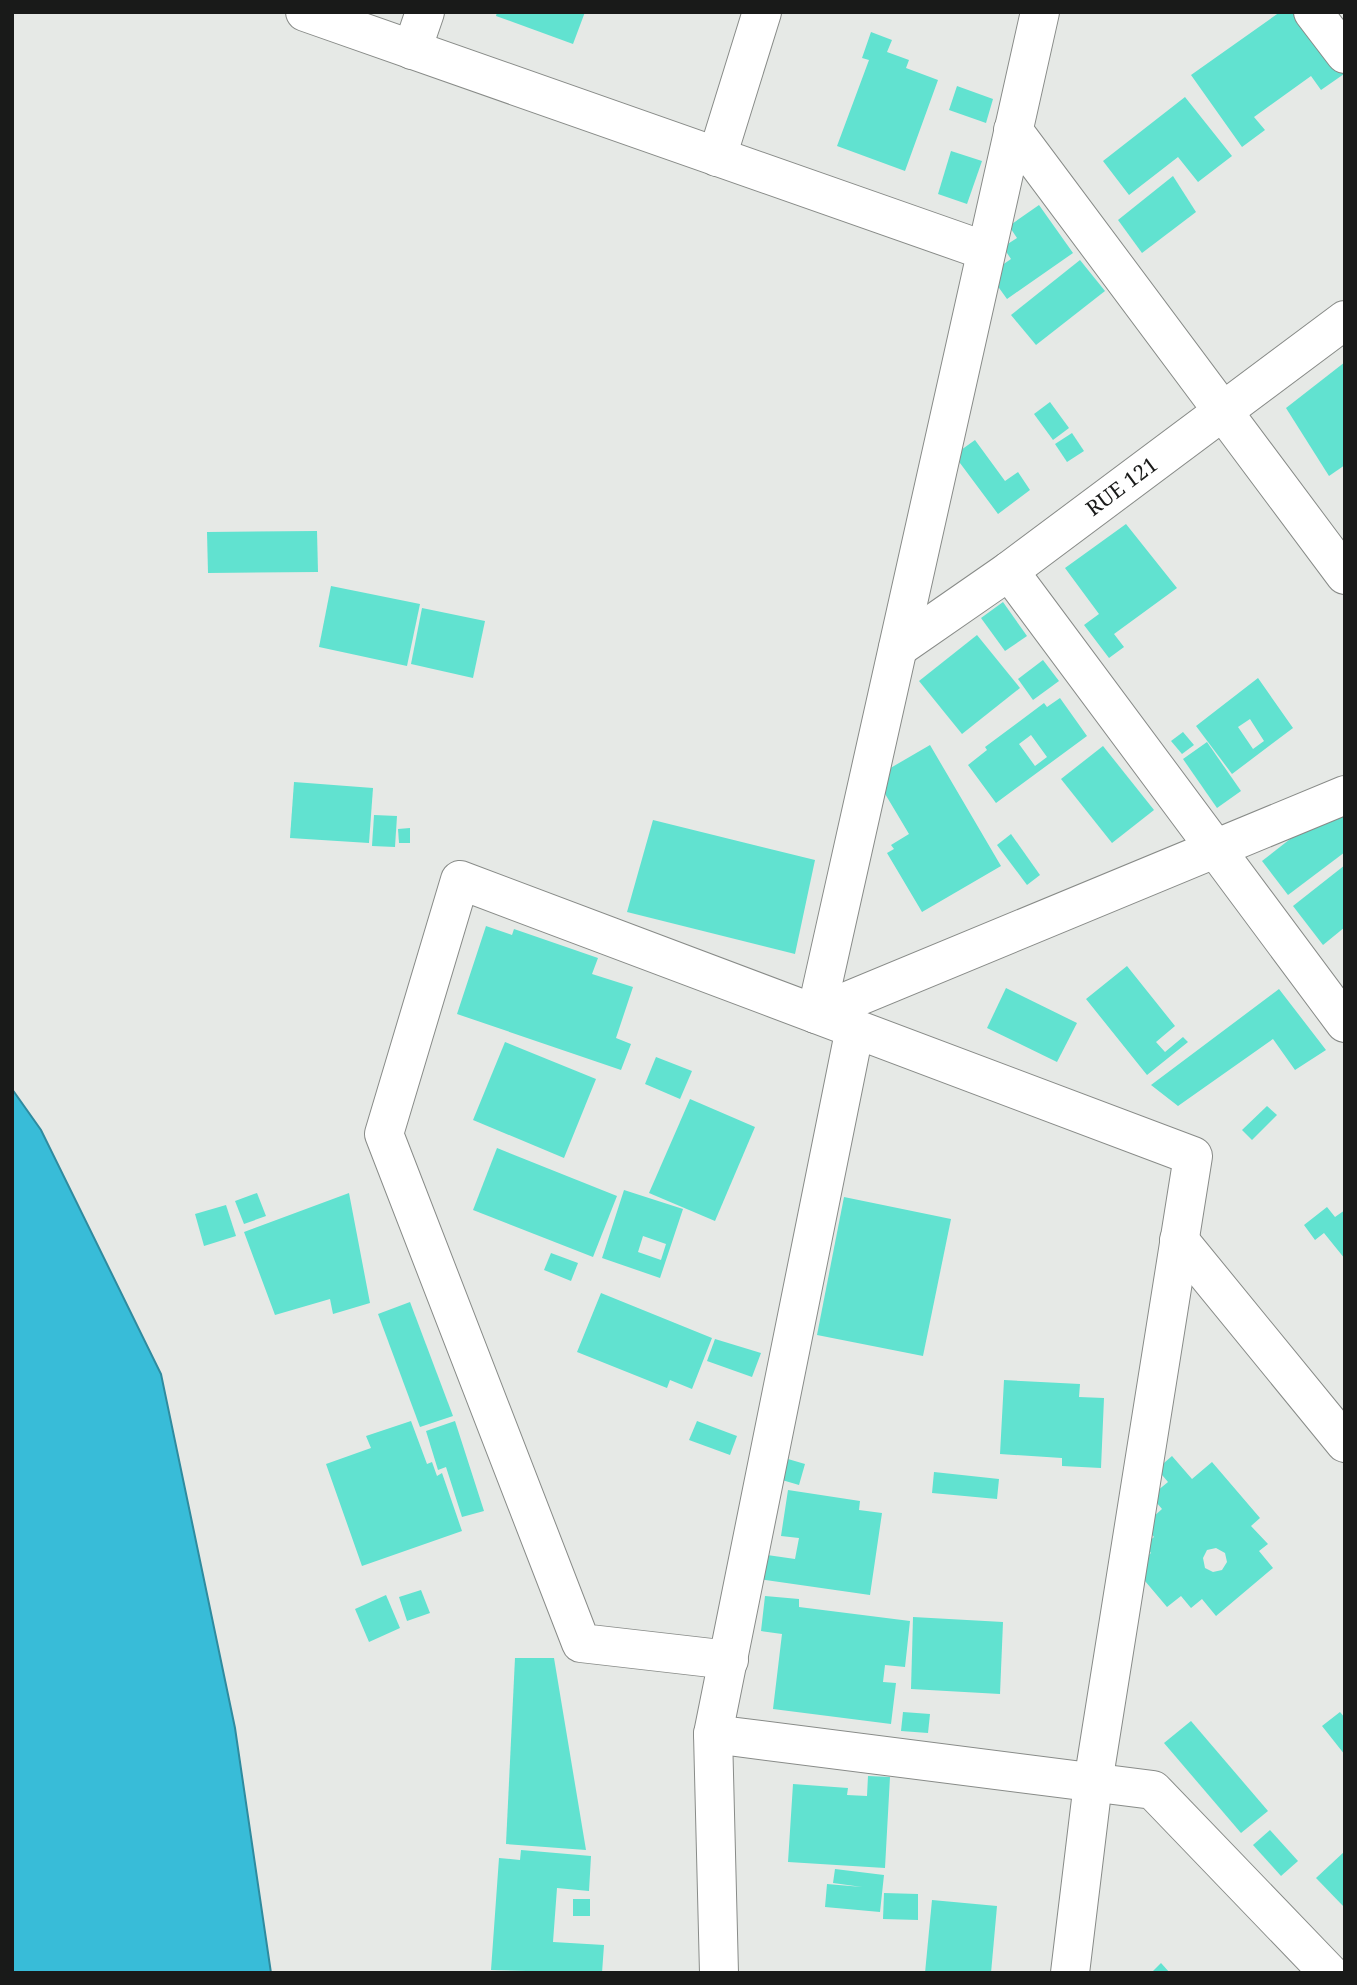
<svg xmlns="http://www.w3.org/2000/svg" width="1357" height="1985" viewBox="0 0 1357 1985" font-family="'Noto Serif',serif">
<rect width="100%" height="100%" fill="#e6e9e6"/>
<path fill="#38bcd8" stroke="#2f8b9f" stroke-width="2" d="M12 1089 41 1130 161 1374 235 1728 271 1973H12Z"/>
<g fill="#61e2d0" fill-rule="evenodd">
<path d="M497 12H585L573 44 496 16Z"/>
<path d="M1280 12H1299L1344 74 1321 90 1311 76 1254 117 1265 130 1242 147 1191 75Z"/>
<path d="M871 32 892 40 887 52 909 60 906 68 938 80 905 171 837 146 869 60 862 58Z"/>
<path d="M957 86 993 99 986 123 949 110Z"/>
<path d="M1185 97 1232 156 1198 182 1178 157 1129 195 1103 161Z"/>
<path d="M951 151 982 161 967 204 938 194Z"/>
<path d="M1173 176 1196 212 1142 253 1118 220Z"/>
<path d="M1039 205 1073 253 1007 299 989 274 1011 259 1003 247 1017 238 1009 226Z"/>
<path d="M1080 260 1105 291 1036 345 1011 315Z"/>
<path d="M1345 362V465L1329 476 1286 408Z"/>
<path d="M1050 402 1069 428 1053 440 1034 414Z"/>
<path d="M1072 433 1084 451 1067 462 1055 444Z"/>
<path d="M975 440 1005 481 1018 472 1030 490 998 514 954 455Z"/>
<path d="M1126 524 1177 588 1114 634 1124 647 1109 658 1084 625 1099 614 1065 568Z"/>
<path d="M317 531 318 572 208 573 207 532Z"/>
<path d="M331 586 420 604 407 666 319 647Z"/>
<path d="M1003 602 1027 636 1005 651 981 618Z"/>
<path d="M422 608 485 621 473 678 411 664Z"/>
<path d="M977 635 1020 688 962 734 919 681Z"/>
<path d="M1043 660 1059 681 1033 700 1018 679Z"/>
<path d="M1258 678 1293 728 1232 774 1196 726ZM1250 719 1264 741 1253 749 1238 727Z"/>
<path d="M1060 698 1087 736 996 803 968 765 987 750 985 747 1044 703 1047 707ZM1031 735 1047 757 1035 766 1019 744Z"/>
<path d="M1183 732 1194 745 1182 754 1171 741Z"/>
<path d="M1207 742 1241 791 1217 808 1183 759Z"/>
<path d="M930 745 1001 866 922 912 887 853 894 849 891 845 909 834 875 777Z"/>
<path d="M1103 746 1154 810 1112 843 1061 779Z"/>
<path d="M294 782 373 788 369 843 290 838Z"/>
<path d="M1340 800 1345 806V852L1288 895 1262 861Z"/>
<path d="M374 815 397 816 395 847 372 846Z"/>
<path d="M653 820 815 860 795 954 627 912Z"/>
<path d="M410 828V843H399L398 829Z"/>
<path d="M1011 834 1040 875 1027 885 997 845Z"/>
<path d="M1345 865V927L1323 945 1293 906Z"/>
<path d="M486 926 512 935 514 929 598 958 592 974 633 987 616 1038 631 1044 621 1070 457 1014Z"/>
<path d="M1127 966 1175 1026 1156 1042 1165 1052 1183 1037 1188 1042 1147 1075 1086 999Z"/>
<path d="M1006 988 1077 1023 1057 1062 987 1028Z"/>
<path d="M1279 989 1326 1050 1295 1070 1273 1039 1178 1106 1151 1085Z"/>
<path d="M505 1042 596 1079 564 1158 473 1120Z"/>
<path d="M656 1057 692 1071 680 1099 645 1084Z"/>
<path d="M690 1099 755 1127 715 1221 649 1193Z"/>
<path d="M1267 1106 1277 1115 1252 1140 1242 1130Z"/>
<path d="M497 1148 617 1196 593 1257 473 1210Z"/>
<path d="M624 1190 683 1209 660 1278 602 1258ZM643 1236 666 1244 661 1260 638 1252Z"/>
<path d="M257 1193 266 1216 244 1224 235 1201Z"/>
<path d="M349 1193 370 1303 333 1314 330 1299 275 1315 244 1232Z"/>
<path d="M844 1197 951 1219 923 1356 817 1335Z"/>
<path d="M226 1205 236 1236 204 1246 195 1214Z"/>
<path d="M1327 1207 1335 1217 1345 1210V1259L1324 1233 1315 1240 1304 1225Z"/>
<path d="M551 1253 578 1263 571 1281 544 1270Z"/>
<path d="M601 1293 712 1338 692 1389 670 1380 667 1388 577 1352Z"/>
<path d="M410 1302 453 1416 420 1427 378 1314Z"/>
<path d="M715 1339 761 1353 752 1377 707 1361Z"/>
<path d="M1004 1380 1080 1384 1079 1397 1104 1398 1101 1468 1062 1466V1458L1000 1454Z"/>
<path d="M411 1421 427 1464 432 1462 437 1476 442 1473 462 1531 362 1566 326 1464 371 1448 366 1436Z"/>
<path d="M455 1421 484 1511 462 1517 446 1467 438 1470 426 1431Z"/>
<path d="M697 1421 737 1436 730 1455 689 1440Z"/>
<path d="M1172 1456 1192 1479 1212 1462 1260 1518 1251 1526 1268 1544 1259 1551 1273 1568 1216 1616 1202 1599 1191 1608 1181 1596 1167 1607 1134 1568 1151 1553 1144 1545 1154 1537 1144 1525 1162 1509 1151 1496 1168 1482 1157 1469ZM1216 1548 1225 1553 1227 1562 1222 1570 1213 1572 1205 1568 1203 1558 1207 1550Z"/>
<path d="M788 1459 805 1464 799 1485 782 1480Z"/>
<path d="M934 1472 999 1479 997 1499 932 1493Z"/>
<path d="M788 1490 860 1501 859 1510 882 1513 870 1595 758 1579 761 1554 795 1559 799 1538 781 1536Z"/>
<path d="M421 1590 430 1613 407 1621 399 1597Z"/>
<path d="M386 1595 400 1628 369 1642 355 1609Z"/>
<path d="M765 1596 799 1599V1607L910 1621 905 1667 885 1665 883 1682 896 1683 891 1724 773 1709 782 1634 761 1631Z"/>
<path d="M913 1617 1003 1622 1000 1694 911 1689Z"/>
<path d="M515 1658H554L586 1850 506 1844Z"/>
<path d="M903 1712 930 1714 928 1733 901 1731Z"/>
<path d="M1340 1712 1345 1718V1755L1322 1726Z"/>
<path d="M1191 1721 1268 1811 1241 1833 1164 1743Z"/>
<path d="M868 1776 890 1777 885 1868 788 1862 793 1784 848 1788 847 1795 867 1796Z"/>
<path d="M1270 1830 1298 1861 1281 1876 1253 1845Z"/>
<path d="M521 1850 591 1856 589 1891 557 1888 553 1942 604 1945 602 1973 491 1970 499 1858 520 1860Z"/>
<path d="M1345 1851V1908L1316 1878Z"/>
<path d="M835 1869 884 1875 880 1912 825 1907 827 1884 862 1887 833 1883Z"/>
<path d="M884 1893 918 1894V1920L883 1919Z"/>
<rect x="573" y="1899" width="17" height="17"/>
<path d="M932 1900 997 1906 991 1973H925Z"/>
<path d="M1161 1963 1170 1973H1151Z"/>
</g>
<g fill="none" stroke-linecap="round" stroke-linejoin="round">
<g stroke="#888b88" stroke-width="40">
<g id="minor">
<path d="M305 12 986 251"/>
<path d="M1313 12 1345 54"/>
<path d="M412 50 425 12"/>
<path d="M1013 130 1345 575"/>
<path d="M717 157 762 12"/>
<path d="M1009 571 1345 1023"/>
<path id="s1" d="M898 648 1009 571 1345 320"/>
<path d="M816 1014 1040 12"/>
<path d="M816 1014 1345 795"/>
<path d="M1179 1240 1345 1443"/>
<path d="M729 1660 581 1643 384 1134 460 880 1193 1156 1093 1783 1070 1973"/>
<path d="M713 1734 1153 1790 1329 1973"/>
<path d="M719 1973 713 1734 855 1028"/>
</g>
</g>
<use href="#minor" stroke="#fff" stroke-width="38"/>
</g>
<g text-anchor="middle" stroke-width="7" stroke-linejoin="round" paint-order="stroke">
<g font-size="21" fill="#191a19" stroke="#e6e9e6">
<text dy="7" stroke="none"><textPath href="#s1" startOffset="276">RUE 121</textPath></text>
</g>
</g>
<rect width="1357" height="1985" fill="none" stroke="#191a19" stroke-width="28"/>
</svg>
